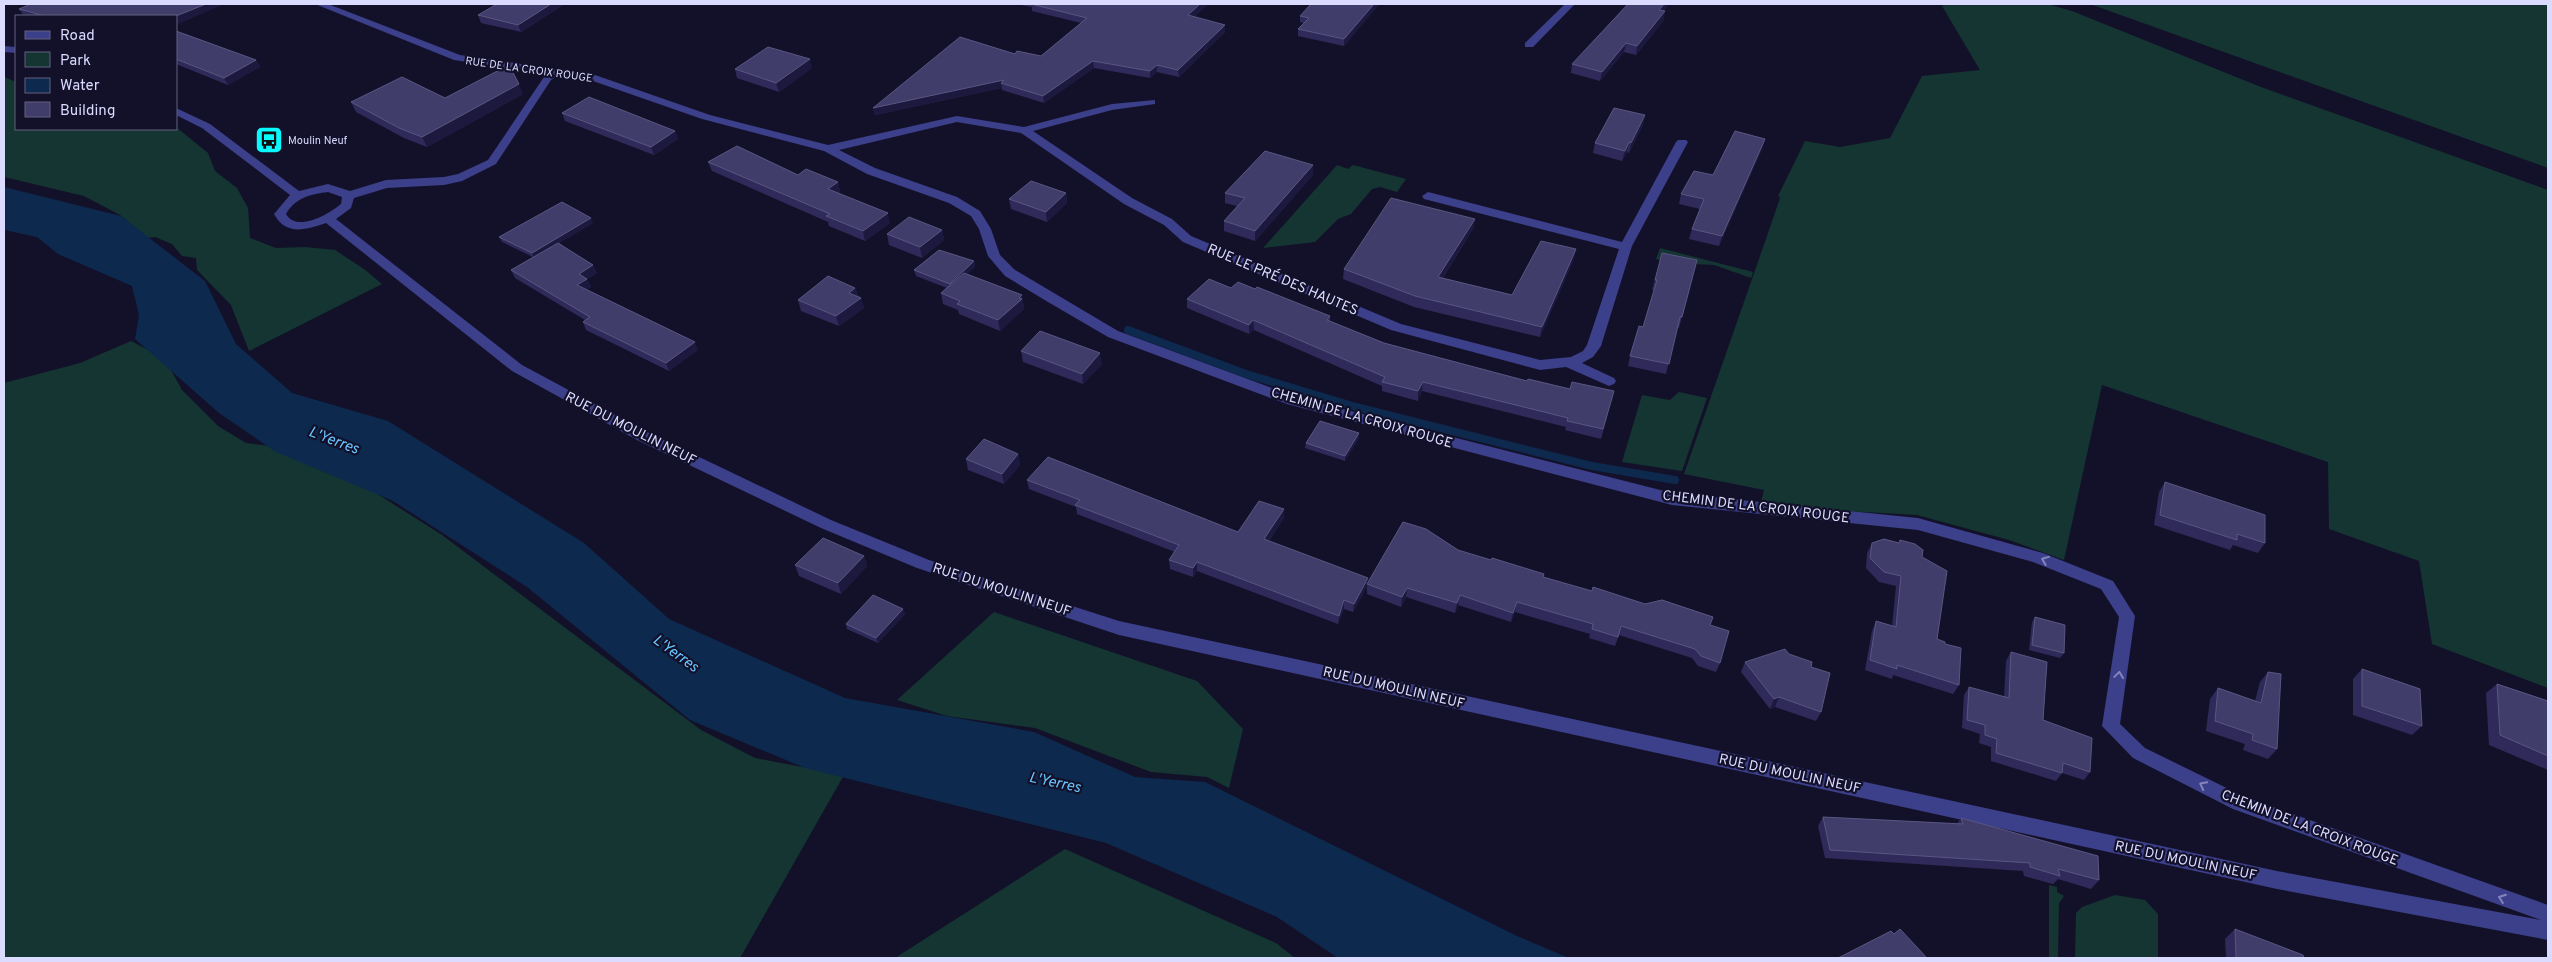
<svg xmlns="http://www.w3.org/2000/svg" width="2552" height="962" viewBox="0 0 2552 962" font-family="Overpass,sans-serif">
<rect width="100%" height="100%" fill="#13112a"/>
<g fill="#143531">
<path d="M1946 4H2047L2072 11 2261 87 2548 190V688L2432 644 2419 561 2329 529 2328 462 2102 385 2064 560 2009 540 1917 515 1809 509 1761 502 1764 490 1684 474 1767 236 1779 201 1780 197 1778 196 1805 141 1840 147 1890 138 1922 76 1980 70 1942 6Z"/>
<path d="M2090 4H2548V168Z"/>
<path d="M4 77 16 82V129H176V127L208 153 215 171 237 188 248 208 250 238 276 248 305 247 335 250 364 269 382 284 249 351 231 305 197 270 196 258 182 256 172 244 155 237 148 238 120 215 84 196 4 177Z"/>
<path d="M1337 165 1348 169 1353 165 1406 179 1397 192 1380 187 1372 189 1351 214 1338 219 1315 242 1263 248Z"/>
<path d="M1660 248 1753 272 1751 278 1714 265 1670 263 1656 259Z"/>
<path d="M131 341 165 359 182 390 218 426 246 443 269 446 368 488 442 535 701 730 755 758 844 775 740 958H4V383L80 363Z"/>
<path d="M1679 392 1707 398 1682 471 1622 462 1642 395 1670 400Z"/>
<path d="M994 612 1197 681 1243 729 1229 788 1207 777 1151 772 1035 728 947 716 897 700Z"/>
<path d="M1065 849 1276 943 1295 958H895Z"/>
<path d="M2049 885 2057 887V892L2064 896 2059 903 2058 958H2049Z"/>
<path d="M2115 895 2145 900 2158 914V958H2075L2076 913 2082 907Z"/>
</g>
<path fill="#0d294d" d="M4 187 121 216 205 281 236 344 292 393 388 421 584 543 669 619 845 698 1034 732 1135 777 1205 782 1517 936 1569 958H1338L1277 917 1106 843 805 768 690 720 527 587 393 501 276 452 219 413 135 339 139 315 132 286 58 254 37 237 4 230Z"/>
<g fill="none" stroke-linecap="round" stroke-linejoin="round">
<path stroke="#0d294d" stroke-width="8" d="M1128 330 1246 374 1356 407 1592 466 1675 480"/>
<g fill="#3c3f89" fill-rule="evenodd">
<path d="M315 4H328L460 55 595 75 710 115 828 145 957 116 1024 127 1112 104 1155 100V104L1112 110 1033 131 1132 198 1172 219 1191 236 1401 324 1540 360 1571 357 1583 351 1587 345 1619 249 1424 199 1422 196 1428 192 1622 242 1676 142 1678 140H1686L1688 142 1632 246 1601 346 1593 357 1582 363 1614 378 1616 381 1614 384 1609 386 1566 367 1540 370 1391 330 1183 242 1164 225 1124 204 1021 133 957 122 839 150 875 168 957 197 980 211 991 229 1000 255 1015 270 1118 331 1296 397 1672 493 1918 518 2043 553 2113 581 2135 616 2120 724 2145 748 2245 797 2548 905V940L2277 889 1119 635 917 568 821 528 637 440 512 371 326 223C305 230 286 236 274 214L290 195 202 128 176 115V108L210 124 299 191 328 184 350 191 386 180 444 177 458 174 488 160 546 74 454 60ZM558 76 593 81 702 119 824 151 867 174 949 203 971 216 979 229 988 256 1005 276 1048 302 1108 337 1287 404 1672 505 1918 530 2033 562 2101 589 2119 617 2102 726 2133 758 2233 809 2541 920 2277 871 1119 621 929 560 831 520 647 432 522 365 336 219 351 208 354 198 387 188 444 185 462 181 496 164 551 80ZM328 192 342 197 341 204C329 214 297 233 286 214 295 198 311 194 328 192Z"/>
<path d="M1565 4H1575L1533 47H1525V43Z"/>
<path d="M4 46 16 47V53L4 52Z"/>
</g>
</g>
<g fill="#2f2a59">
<path d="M31 4H219L220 6 176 16H24L19 9Z"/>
<path d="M497 4H565L521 32 481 23 478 15Z"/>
<path d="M1016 4H1208L1194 17 1225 32 1179 77 1157 72 1150 78 1094 68 1044 103 1002 90V88L875 115 873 108 1015 54 1041 56 1081 23 1032 11V7Z"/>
<path d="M1311 4H1379L1344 46 1298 36V29L1304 23 1300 22V16Z"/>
<path d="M1664 11V20L1636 55 1624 52 1600 81 1571 73 1572 64Z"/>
<path d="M176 31 256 60 260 67 228 85 176 64Z"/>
<path d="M812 68 779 92 737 78 735 69Z"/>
<path d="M523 94 427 147 404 138 356 112 351 102Z"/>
<path d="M562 113 675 131 678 139 654 155 565 121Z"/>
<path d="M1643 125 1629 153 1627 152 1622 161 1593 153 1595 143Z"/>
<path d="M1765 139 1762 149 1719 246 1689 239 1692 229 1700 209 1679 204 1681 194 1713 175Z"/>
<path d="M708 162 798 175 838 182 840 192 838 193 890 223 865 241 829 226 828 222 712 171Z"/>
<path d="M1313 165V175L1255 241 1224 231V221L1237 206 1225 203V193Z"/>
<path d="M1066 193 1067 203 1047 222 1011 209 1009 199Z"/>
<path d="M1475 219 1473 229 1443 278 1512 295 1574 259 1540 337 1414 307 1343 279 1344 269Z"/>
<path d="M593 223 559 243 597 273 587 279 591 287 586 290 698 350 669 371 586 330 583 322 585 320 515 278 511 270 533 257 502 242 499 237Z"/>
<path d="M942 230 944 240 922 258 889 245 887 234Z"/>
<path d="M1662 253 1697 260 1679 328H1677L1666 374 1628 366 1630 356 1643 327 1654 290H1652Z"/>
<path d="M974 261 975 267 967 274 1022 295 1024 309 1000 331 959 314 958 310 943 304 941 293 947 288 916 276 914 270Z"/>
<path d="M855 288 858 296 861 298 864 308 839 326 801 311 798 300Z"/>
<path d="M1231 288 1255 289 1330 316V321L1384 343 1527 381 1570 389 1614 391 1601 439 1565 430 1566 427 1422 391 1418 401 1382 391V386L1254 330 1249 334 1187 308V299Z"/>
<path d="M1021 351 1102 364 1083 384 1023 362Z"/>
<path d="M1359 433V438L1345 461 1305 448 1306 443Z"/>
<path d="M1018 454 1020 465 1004 484 968 470 966 459Z"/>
<path d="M1027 480 1238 532 1284 509V518L1269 541 1368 584 1458 550 1543 577 1710 625 1720 663 1716 672 1698 666 1692 658 1619 635 1615 646 1589 638 1590 634 1515 612 1511 622 1458 605 1455 613 1406 597 1401 607 1367 594V587L1353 612 1344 609 1338 624 1197 571 1193 577 1170 569 1169 560 1175 552 1077 514 1076 507 1029 489Z"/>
<path d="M2165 482 2265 543 2258 553 2233 545 2230 550 2154 525 2159 492Z"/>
<path d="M1872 543 1922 557 1937 639 1945 644 1959 685 1953 694 1893 675 1892 679 1865 670 1872 631 1876 621 1892 626 1896 586 1879 582 1866 568 1867 553Z"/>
<path d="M864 556 867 566 841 594 799 576 795 565Z"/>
<path d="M903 609 905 614 878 643 847 629 846 624Z"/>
<path d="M2035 617 2064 653 2060 658 2029 650 2032 622Z"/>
<path d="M2011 652 2043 720 2090 772 2084 780 2062 773 2056 781 1991 761V747L1979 743 1980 734 1962 728 1964 695 1969 687 2004 697 2006 661Z"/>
<path d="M1789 654 1811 667 1821 712 1816 721 1775 707 1770 709 1741 672 1745 662Z"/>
<path d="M2362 669 2422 726 2412 735 2353 715V679Z"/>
<path d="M2268 672 2277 749 2268 759 2243 750 2245 744 2206 731 2210 699 2218 688 2255 701 2260 682Z"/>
<path d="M2497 684 2548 701V770L2489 745 2486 693Z"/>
<path d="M1823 817 1957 824 1961 818 2099 880 2091 889 2058 879 2053 884 2024 876 2023 871 1825 858 1818 826Z"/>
<path d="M2235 929 2304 958H2226L2225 939Z"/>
</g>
<g fill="#1c183e">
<path d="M206 4H219L220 6 176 25V16Z"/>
<path d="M551 4H565L521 32 518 25Z"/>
<path d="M1200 4H1208L1188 22V15Z"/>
<path d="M1374 4H1379V5L1344 46V39Z"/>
<path d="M1664 4H1670L1657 18 1659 10Z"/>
<path d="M1665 11 1664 20 1636 55 1637 46Z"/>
<path d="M1225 25V32L1179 77 1178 70Z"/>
<path d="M1626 43 1624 52 1600 81 1602 72Z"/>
<path d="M810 59 812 68 779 92 776 83Z"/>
<path d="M256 60 260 67 228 85 224 78Z"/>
<path d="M1093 61 1094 68 1044 103 1043 96Z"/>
<path d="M1157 65V72L1150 78V71Z"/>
<path d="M1004 80 1001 83 1002 88 875 115 873 108Z"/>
<path d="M519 84 523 94 427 147 422 137Z"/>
<path d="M1645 115 1643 125 1629 153 1631 143Z"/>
<path d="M675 131 678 139 654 155 651 147Z"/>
<path d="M1765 139 1762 149 1719 246 1722 236Z"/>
<path d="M1629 142 1627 152 1622 161 1625 151Z"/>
<path d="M1313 165V175L1255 241V231Z"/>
<path d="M838 182 840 192 830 198 828 189Z"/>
<path d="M1066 193 1067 203 1047 222 1046 212Z"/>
<path d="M888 213 890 223 865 241 863 231Z"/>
<path d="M591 218 593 223 534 258 532 253Z"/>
<path d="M1475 219 1473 229 1437 287 1438 277Z"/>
<path d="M942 230 944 240 922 258 920 247Z"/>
<path d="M1576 249 1574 259 1540 337 1542 327Z"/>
<path d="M974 261 975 267 951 289 950 284Z"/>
<path d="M593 265 597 273 583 281 587 279 591 287 580 293 577 285 579 274Z"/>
<path d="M855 288 858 298 849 293Z"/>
<path d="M1022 295 1024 309 1000 331 998 320Z"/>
<path d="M861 298 864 308 839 326 836 316Z"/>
<path d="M1253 320 1254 330 1249 334V325Z"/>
<path d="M695 342 698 350 669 371 666 363Z"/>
<path d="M1100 353 1102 364 1083 384 1082 374Z"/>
<path d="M1423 382 1422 391 1418 401V391Z"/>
<path d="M1359 433V438L1345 461V456Z"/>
<path d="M1018 454 1020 465 1004 484 1002 474Z"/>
<path d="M1284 509V518L1264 548V539Z"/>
<path d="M864 556 867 566 841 594 838 583Z"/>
<path d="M1197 562V571L1193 577V568Z"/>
<path d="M1368 578 1367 587 1353 612 1354 604Z"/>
<path d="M1407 588 1406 597 1401 607 1402 597Z"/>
<path d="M1460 595 1458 605 1455 613 1457 603Z"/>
<path d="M1344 600V609L1338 624 1339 616Z"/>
<path d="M1517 602 1515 612 1511 622 1513 613Z"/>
<path d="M903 609 905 614 878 643 876 638Z"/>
<path d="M1779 697 1775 707 1770 709 1774 699Z"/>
</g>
<g fill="#413d6a" stroke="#5a5682">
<path d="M31 4H206L176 16H72L70 15 67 16H45L19 9Z"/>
<path d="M497 4H551L518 25 478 15Z"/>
<path d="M1031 4H1200L1188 15 1225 25 1178 70 1157 65 1150 71 1093 61 1043 96 1001 83 1004 80 873 108 960 37 1015 54 1017 51 1041 56 1087 18Z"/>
<path d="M1311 4H1374L1344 39 1298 29 1309 18 1300 16Z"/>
<path d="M1628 4H1664L1659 10 1665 11 1637 46 1626 43 1602 72 1572 64Z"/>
<path d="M176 31 256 60 224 78 176 59Z"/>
<path d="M768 47 810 59 776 83 735 69Z"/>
<path d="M509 65 519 84 422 137 399 128 351 102 402 77 445 98Z"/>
<path d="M589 97 675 131 651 147 562 113Z"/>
<path d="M1614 108 1645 115 1631 143 1629 142 1625 151 1595 143Z"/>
<path d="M1735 131 1765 139 1722 236 1692 229 1704 199 1681 194 1694 171 1713 175Z"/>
<path d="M737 146 798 175 806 169 838 182 828 189 888 213 863 231 826 216 830 214 708 162Z"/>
<path d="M1265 151 1313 165 1255 231 1224 221 1245 198 1225 193Z"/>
<path d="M1031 181 1066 193 1046 212 1009 199Z"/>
<path d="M1391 198 1475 219 1438 277 1512 295 1541 241 1576 249 1542 327 1415 296 1344 269Z"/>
<path d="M562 202 591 218 532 253 499 237Z"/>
<path d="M909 217 942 230 920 247 887 234Z"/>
<path d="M558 243 593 265 579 274 587 279 577 285 695 342 666 363 583 322 590 317 511 270Z"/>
<path d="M939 250 974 261 950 284 914 270Z"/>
<path d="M1662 253 1697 260 1682 317H1680L1669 364 1630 356 1639 326 1643 327 1657 280H1655Z"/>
<path d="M964 273 1022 295 1019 298 1022 299 998 320 957 304 960 301 941 293Z"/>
<path d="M828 276 855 288 849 293 861 298 836 316 798 300Z"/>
<path d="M1209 279 1231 288 1238 282 1255 289 1257 287 1330 316 1327 320 1384 343 1527 381 1528 379 1570 389 1572 382 1614 391 1603 429 1567 421 1568 418 1423 382 1418 391 1382 382 1385 377 1253 320 1249 325 1187 299Z"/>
<path d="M1040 331 1100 353 1082 374 1021 351Z"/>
<path d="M1320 421 1359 433 1345 456 1306 443Z"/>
<path d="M984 439 1018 454 1002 474 966 459Z"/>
<path d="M1048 457 1238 532 1259 501 1284 509 1264 539 1368 578 1354 604 1344 600 1339 616 1197 562 1193 568 1169 560 1179 545 1075 505 1080 500 1027 480Z"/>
<path d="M2165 482 2265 515V543L2237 534V540L2160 515Z"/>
<path d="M1403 522 1426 529 1458 550 1491 560 1492 558 1544 574 1543 577 1592 591 1593 587 1645 604 1662 600 1713 617 1710 625 1729 631 1720 663 1701 656 1695 649 1621 626 1618 637 1592 629 1593 624 1517 602 1513 613 1460 595 1457 603 1407 588 1402 597 1367 584Z"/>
<path d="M823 538 864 556 838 583 795 565Z"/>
<path d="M1884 539 1899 543 1900 540 1915 544 1923 550 1922 557 1947 571 1937 639 1945 642V644L1961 648 1959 685 1897 665V669L1870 660 1876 621 1896 627 1901 576 1884 572 1870 558 1872 543Z"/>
<path d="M873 595 903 609 876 638 846 624Z"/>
<path d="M2035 617 2065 625 2064 653 2032 645Z"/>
<path d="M1785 649 1789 654 1812 662 1811 667 1830 673 1821 712 1779 697 1774 699 1745 662Z"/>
<path d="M2011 652 2047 662 2043 720 2092 738 2090 772 2063 763 2062 773 1996 753 1997 739 1985 735V725L1967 720 1969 687 2009 698Z"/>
<path d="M2362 669 2420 689 2422 726 2362 706Z"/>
<path d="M2268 672 2281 674 2277 749 2252 740 2253 734 2215 721 2218 688 2261 703Z"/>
<path d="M2497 684 2548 701V756L2500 735Z"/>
<path d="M1823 817 1963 824 1961 818 2098 856 2099 880 2058 869 2060 876 2030 867V863L1830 850Z"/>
<path d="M1900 929 1927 958H1838L1891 931 1894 934Z"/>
<path d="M2235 929 2303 955 2304 958H2236Z"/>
</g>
<defs><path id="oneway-chevron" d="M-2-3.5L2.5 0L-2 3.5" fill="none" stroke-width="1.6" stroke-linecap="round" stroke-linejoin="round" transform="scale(1.25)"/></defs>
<g stroke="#8485be">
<use href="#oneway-chevron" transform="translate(2045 560) rotate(-158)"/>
<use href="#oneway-chevron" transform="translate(2119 675) rotate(-82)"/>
<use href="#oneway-chevron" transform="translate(2203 785) rotate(-153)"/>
<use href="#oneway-chevron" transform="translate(2502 898) rotate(-160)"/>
</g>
<defs>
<g id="bus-square" transform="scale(1.4375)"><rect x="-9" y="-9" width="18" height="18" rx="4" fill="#06faff" stroke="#13112a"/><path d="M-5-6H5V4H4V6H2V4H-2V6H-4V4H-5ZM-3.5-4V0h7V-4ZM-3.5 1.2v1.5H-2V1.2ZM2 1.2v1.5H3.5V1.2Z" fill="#111"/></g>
</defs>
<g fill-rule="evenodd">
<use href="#bus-square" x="269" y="140"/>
</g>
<g text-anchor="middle" stroke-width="4.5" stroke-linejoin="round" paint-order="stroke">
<g font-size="11" fill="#dbdaff" stroke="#13112a">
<text transform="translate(529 69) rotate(8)" y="4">RUE DE LA CROIX ROUGE</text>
</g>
<g font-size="11" fill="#dbdaff" stroke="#13112a" text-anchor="start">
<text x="288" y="144">Moulin Neuf</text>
</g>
<g font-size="14" fill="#dbdaff" stroke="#13112a">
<text transform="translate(1283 279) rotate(23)" y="5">RUE LE PRÉ DES HAUTES</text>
<text transform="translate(1362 417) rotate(16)" y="5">CHEMIN DE LA CROIX ROUGE</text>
<text transform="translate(631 428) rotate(27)" y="5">RUE DU MOULIN NEUF</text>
<text transform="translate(1756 506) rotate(7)" y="5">CHEMIN DE LA CROIX ROUGE</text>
<text transform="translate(1002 589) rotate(18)" y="5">RUE DU MOULIN NEUF</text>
<text transform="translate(1394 687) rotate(13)" y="5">RUE DU MOULIN NEUF</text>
<text transform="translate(1790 773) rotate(12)" y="5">RUE DU MOULIN NEUF</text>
<text transform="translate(2310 827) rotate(21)" y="5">CHEMIN DE LA CROIX ROUGE</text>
<text transform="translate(2186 860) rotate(12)" y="5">RUE DU MOULIN NEUF</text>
</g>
<g font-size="15" font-style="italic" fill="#68c5ff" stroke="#13112a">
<text transform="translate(334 440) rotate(21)" y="5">L'Yerres</text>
<text transform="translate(676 653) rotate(36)" y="5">L'Yerres</text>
<text transform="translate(1055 782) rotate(12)" y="5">L'Yerres</text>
</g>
</g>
<rect width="2552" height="962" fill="none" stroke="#dbdaff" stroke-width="10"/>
<rect x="15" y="15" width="162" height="115" fill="#13112a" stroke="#63617f"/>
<rect x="25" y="31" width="25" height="8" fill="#3c3f89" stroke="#63617f"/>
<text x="60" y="40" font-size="15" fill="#dbdaff">Road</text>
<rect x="25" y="52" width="25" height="15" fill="#143531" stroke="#63617f"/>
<text x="60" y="65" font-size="15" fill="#dbdaff">Park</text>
<rect x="25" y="78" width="25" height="15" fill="#0d294d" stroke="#63617f"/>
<text x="60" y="90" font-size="15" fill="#dbdaff">Water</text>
<rect x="25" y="102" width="25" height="15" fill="#413d6a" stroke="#63617f"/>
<text x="60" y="115" font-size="15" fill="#dbdaff">Building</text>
</svg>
